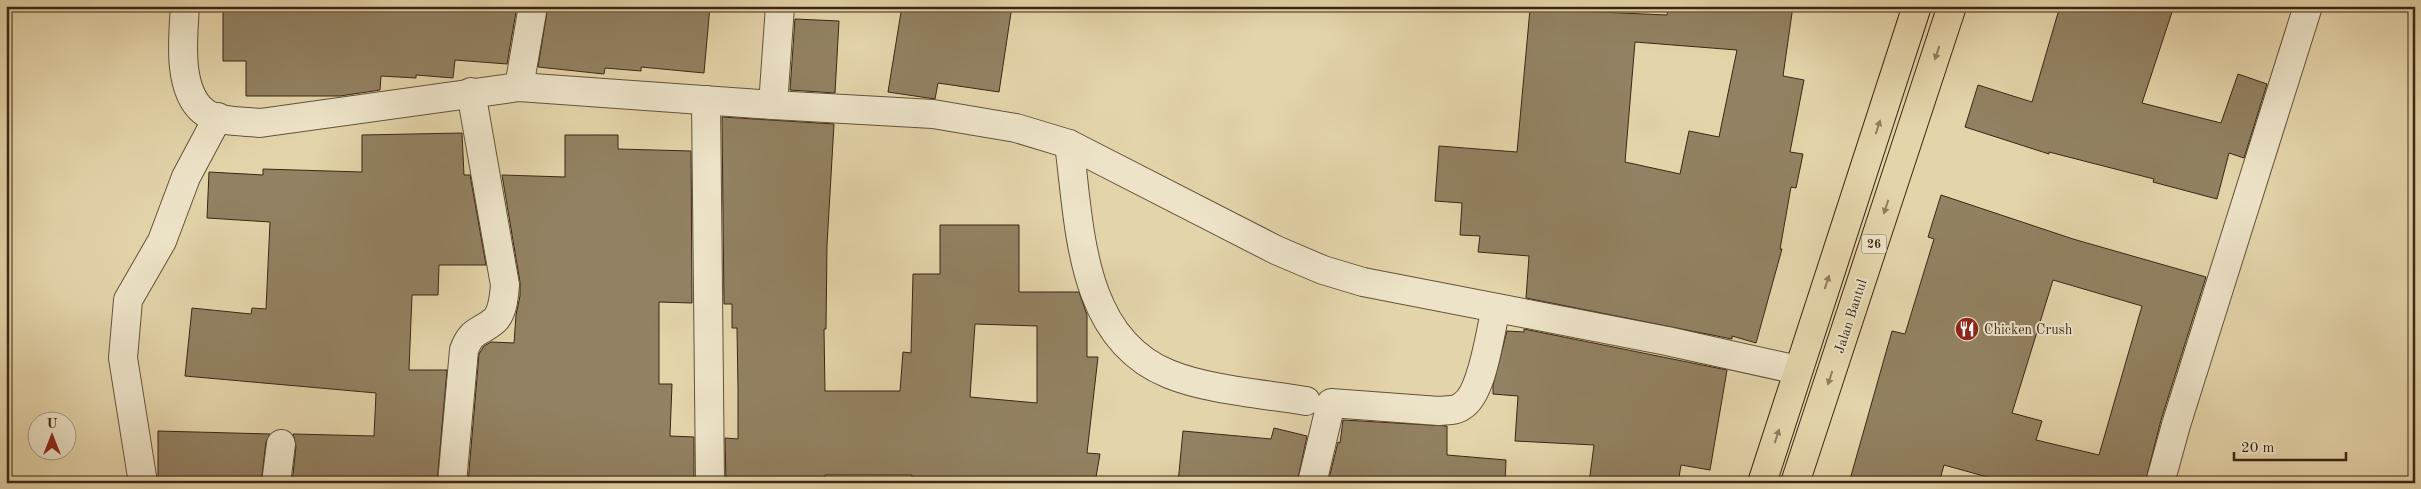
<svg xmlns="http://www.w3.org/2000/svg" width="2421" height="489" viewBox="0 0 2421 489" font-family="'Old Standard TT',serif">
<rect width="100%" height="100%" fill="#e4d4aa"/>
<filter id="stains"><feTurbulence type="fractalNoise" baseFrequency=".004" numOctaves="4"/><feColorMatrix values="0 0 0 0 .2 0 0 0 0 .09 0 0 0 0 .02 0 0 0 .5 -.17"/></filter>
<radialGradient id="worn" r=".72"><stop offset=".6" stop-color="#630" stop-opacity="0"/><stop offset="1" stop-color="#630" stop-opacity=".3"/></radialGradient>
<g fill="#928162" stroke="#3a2713" fill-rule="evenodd">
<path d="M223 6H517L507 64 455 60 453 78 416 75V78L381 76 380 90 340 96H246V61H223Z"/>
<path d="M548 6H710L704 73 641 67V71L605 68 604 74 538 67Z"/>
<path d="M902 6H1012L999 92 938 83 935 99 888 92Z"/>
<path d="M1668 6H1793L1783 76 1804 80 1790 152 1803 154 1796 188 1791 187 1780 249H1782L1756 343 1732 336V339L1526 298 1529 256 1478 252 1480 236 1460 235 1462 203 1435 201 1439 146 1517 152 1530 9 1667 15ZM1635 42 1737 50 1719 137 1689 131 1680 174 1625 162Z"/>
<path d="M2060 6H2174L2142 103 2221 123 2238 74 2267 84 2244 158 2229 153 2217 199 2153 182 2154 179 2049 152V154L1965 127 1978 85 2032 102Z"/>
<path d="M795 19 839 21 835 93 790 90Z"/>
<path d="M722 117 834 124 827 245 826 329H824L825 391H900L903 352 911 353 913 274H940V225H1019V292H1079L1087 315V357H1098L1087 453 1100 454 1095 483H911L912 475H825V483H726L725 438 738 439V389L737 328H732V304H724ZM975 324 1037 326V403L970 397Z"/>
<path d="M462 133 464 175H470L486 265H439L438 295H412L409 370H447L437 483H292L296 446 293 434 374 436 376 393 185 376 192 308 251 314 252 308 266 309 270 222 207 218 209 172 263 175V169L362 172V135Z"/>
<path d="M565 135H618V149L691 151 692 303 659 302V384H672L670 436 694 437V483H468L479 354 484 346 491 342 514 343 516 315 520 296V282L502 175 565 177Z"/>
<path d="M1941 195 2073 239 2206 277 2161 420 2145 483H2009L1944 465 1939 483H1849L1892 331 1905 334 1934 239 1928 237ZM2053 280 2142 306 2099 455 2036 440 2042 421 2012 413Z"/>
<path d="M1524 329 1727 370 1710 470 1681 465 1678 483H1589L1594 445 1515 441 1518 396 1493 394V385L1507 331 1524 332Z"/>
<path d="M1343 420 1447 426V455L1506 460 1505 483H1328L1338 442 1340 443Z"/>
<path d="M1274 428 1307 436 1297 483H1178L1183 431 1271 439Z"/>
<path d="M158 431 270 434 266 442 261 483H158Z"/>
</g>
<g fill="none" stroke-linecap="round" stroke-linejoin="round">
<g stroke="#645239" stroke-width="30">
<g id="minor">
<path d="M185 6C183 37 177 89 203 111 216 123 244 121 260 123L519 87 773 105 933 114 1016 128 1069 144 1276 250 1323 270 1363 282 1667 341 1798 370"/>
<path d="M519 87 533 6"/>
<path d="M706 100 710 483"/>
<path d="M773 105 780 6"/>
<path d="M1069 144C1080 225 1079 338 1169 374 1208 390 1265 394 1306 401"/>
<path d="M143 483 123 358 128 300 162 241 186 177 218 117"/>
<path d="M276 483 281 444"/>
<path d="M452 483 464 350C472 328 481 333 495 320 503 312 504 296 505 285L471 92"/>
<path d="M1312 483 1331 403 1439 411C1447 410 1456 411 1462 406 1483 394 1490 331 1496 308"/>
<path d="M2160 483 2176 425 2308 6"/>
</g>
</g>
<g stroke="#3a2713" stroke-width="30">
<g id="primary">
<path d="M1762 483 1917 6"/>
<path d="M1795 483 1952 6"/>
</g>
</g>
<use href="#minor" stroke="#ede3c8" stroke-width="28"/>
<use href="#primary" stroke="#e4d4aa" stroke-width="28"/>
</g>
<defs><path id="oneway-solid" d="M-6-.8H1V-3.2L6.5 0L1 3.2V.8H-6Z" transform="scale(1.25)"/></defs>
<g fill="#8f7e5e">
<use href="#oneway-solid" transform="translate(1937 53) rotate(108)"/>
<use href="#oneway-solid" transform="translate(1878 127) rotate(-72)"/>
<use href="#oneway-solid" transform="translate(1886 207) rotate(108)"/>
<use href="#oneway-solid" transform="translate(1827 282) rotate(-72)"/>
<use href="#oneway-solid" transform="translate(1830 378) rotate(108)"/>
<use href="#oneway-solid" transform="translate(1777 436) rotate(-72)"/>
</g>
<defs>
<g id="restaurant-disc" transform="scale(1.25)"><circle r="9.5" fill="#8f2418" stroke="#ede3c8"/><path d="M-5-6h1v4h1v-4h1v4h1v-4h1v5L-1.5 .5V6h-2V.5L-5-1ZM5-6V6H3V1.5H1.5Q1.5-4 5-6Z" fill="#fff"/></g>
</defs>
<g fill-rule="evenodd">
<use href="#restaurant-disc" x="1967" y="329"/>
</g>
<g text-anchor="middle" stroke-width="4" stroke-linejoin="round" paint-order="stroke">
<rect fill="#ede3c8" stroke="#705f49" stroke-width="1" x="1861.5" y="234.5" width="25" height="19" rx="4"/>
<g font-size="12" font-weight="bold" fill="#3a2713">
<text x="1874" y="248">26</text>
</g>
<g font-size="14" fill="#3a2713" stroke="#ede3c8">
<text transform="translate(1850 316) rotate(-72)" y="5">Jalan Bantul</text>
</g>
<g font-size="14" fill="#3a2713" stroke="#ede3c8" text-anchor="start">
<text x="1984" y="334">Chicken Crush</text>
</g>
</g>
<rect width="2421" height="489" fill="none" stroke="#e4d4aa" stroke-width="25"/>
<rect x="8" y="8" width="2406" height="474" fill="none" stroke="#3a2713" stroke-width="2.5"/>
<rect x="12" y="12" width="2396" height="464" fill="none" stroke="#3a2713"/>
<g transform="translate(52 436)"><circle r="24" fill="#ede3c8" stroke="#a59880"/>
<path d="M0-4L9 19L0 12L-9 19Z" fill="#8f2418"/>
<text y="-8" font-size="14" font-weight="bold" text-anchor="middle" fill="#3a2713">U</text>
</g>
<path d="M2234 452v8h112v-8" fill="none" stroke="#3a2713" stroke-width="2.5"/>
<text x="2241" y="452" font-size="15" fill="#3a2713" stroke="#ede3c8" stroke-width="4" paint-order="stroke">20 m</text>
<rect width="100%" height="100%" filter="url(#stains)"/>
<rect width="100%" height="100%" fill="url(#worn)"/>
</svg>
